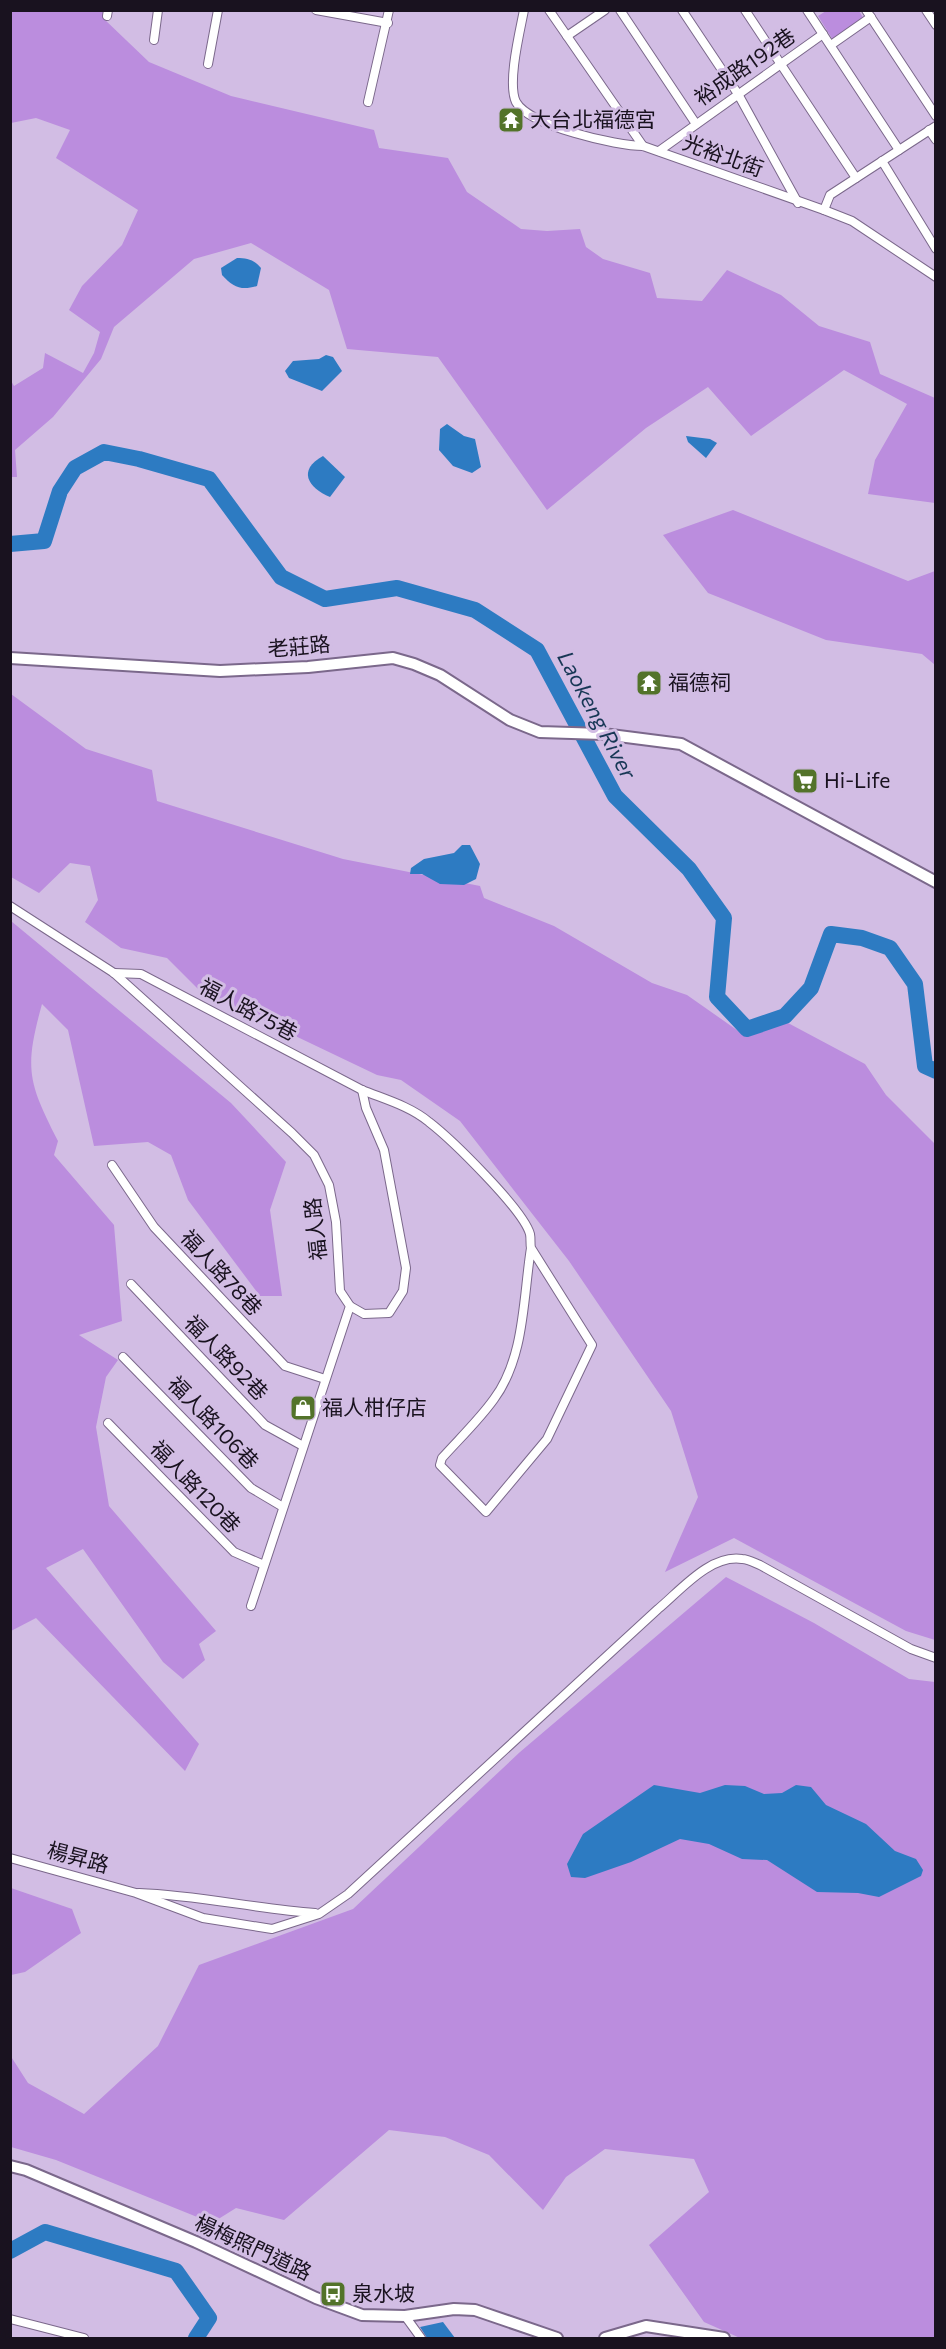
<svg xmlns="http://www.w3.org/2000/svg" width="946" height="2349" viewBox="0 0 946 2349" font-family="Commissioner,'Noto Sans TC',sans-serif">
<rect width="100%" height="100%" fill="#d2bde4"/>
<g fill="#bb8dde">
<path d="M11 11H105L103 18 149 62 231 96 374 130 379 148 448 158 467 192 521 229 547 231 580 229 586 247 603 259 650 273 657 298 702 301 727 270 781 295 819 326 870 342 880 374 935 398V503L868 494 875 460 907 404 844 370 751 436 708 387 646 428 547 510 438 357 347 349 329 290 251 243 194 259 114 327 101 359 53 417 15 450 17 477H11L10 379 14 386 43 368 45 353 83 373 94 353 100 332 69 310 82 286 122 245 138 210 56 158 70 130 36 118 11 123Z"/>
<path d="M826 11H859L864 19 833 40 818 16Z"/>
<path d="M733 510 908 581 935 571V665L922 654 826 640 708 593 663 535Z"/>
<path d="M11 694 86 749 152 770 157 801 343 859 480 886 484 898 554 926 652 983 687 995 744 1035 788 1023 865 1064 886 1095 935 1144V1640L906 1631 734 1538 665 1572 698 1497 671 1411 569 1261 460 1121 401 1080 377 1075 199 990 167 958 121 948 85 922 98 900 90 866 70 863 39 893 11 877Z"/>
<path d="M11 921 231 1103 286 1162 270 1210 282 1296H260L188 1200 171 1155 148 1142 94 1146 68 1030 42 1004C24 1069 28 1082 58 1141L54 1155 114 1225 122 1321 79 1335 118 1360 106 1377 96 1427 109 1506 216 1631 199 1644 205 1660 183 1679 163 1662 83 1549 46 1568 199 1744 185 1771 36 1618 11 1631Z"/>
<path d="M726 1577 814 1623 909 1679 935 1682V2338H740L704 2322 649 2245 709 2192 694 2159 605 2149 566 2177 543 2210 489 2155 445 2137 389 2130 284 2220 236 2208 212 2223 56 2160 11 2147 10 2055 28 2083 84 2114 158 2046 199 1965 353 1909 520 1752Z"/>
<path d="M11 1888 72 1909 81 1933 25 1972 11 1975Z"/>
</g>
<g fill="#2d7bc2">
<path d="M237 258C247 258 255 260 261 268L257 286C241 291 233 287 222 275L221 268Z"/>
<path d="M326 355 333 357 342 371 322 391 289 378 285 371 293 361 319 359Z"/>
<path d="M447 424 464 436 475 439 481 467 472 473 453 466 439 450 440 429Z"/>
<path d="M686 436 710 439 717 443 706 458 688 442Z"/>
<path d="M323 456 345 477 330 497C308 488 297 470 323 456Z"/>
<path d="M462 845H470L480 864 476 879 464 885 440 884 422 874H410L411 868 424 859 454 853Z"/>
<path d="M654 1785 700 1793 725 1785 745 1786 764 1794 782 1793 796 1785 811 1787 826 1805 866 1824 895 1851 916 1859 923 1870 921 1876 879 1897 858 1893 817 1892 767 1860 742 1859 709 1844 680 1839 631 1862 585 1878 571 1877 567 1864 583 1834Z"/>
<path d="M443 2322 455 2338H427L420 2327Z"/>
</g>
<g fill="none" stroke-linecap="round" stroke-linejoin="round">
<g stroke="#2d7bc2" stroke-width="16">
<path d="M10 544 44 541 60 491 75 468 104 452 139 459 209 479 281 577 325 599 397 588 475 610 537 650 615 796 689 869 724 918 717 997 747 1029 785 1016 811 988 831 934 862 938 890 948 915 984 925 1066 936 1071"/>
<path d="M10 2251 45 2232 176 2271 209 2318 196 2338"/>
</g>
<g stroke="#7b688b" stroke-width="10">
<g id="street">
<path d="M316 10 388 23"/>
<path d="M524 10C520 31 507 83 516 102 529 126 617 146 643 146L824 210 852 221 936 277"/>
<path d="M549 10 643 146"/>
<path d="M620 10 696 124"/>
<path d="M682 10 738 94 798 203"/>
<path d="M745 10 856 178"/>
<path d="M807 10 899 150"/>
<path d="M866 10 936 116"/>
<path d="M926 10 936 25"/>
<path d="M107 16 108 10"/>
<path d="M567 36 605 10"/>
<path d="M154 40 158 10"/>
<path d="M831 45 871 17"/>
<path d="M208 64 218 10"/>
<path d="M368 102 389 10"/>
<path d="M929 130 936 140"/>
<path d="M659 151 823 34"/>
<path d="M882 161 936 249"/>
<path d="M824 210 830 195 936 126"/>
<path d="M10 906 114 973 292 1133 314 1155 329 1185 336 1222 340 1291 350 1306 251 1606"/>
<path d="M114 973 141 974 362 1090C384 1099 410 1106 429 1122 451 1139 523 1209 530 1234 531 1239 530 1244 531 1248 523 1298 525 1357 494 1399 479 1420 459 1439 442 1458L440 1465 486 1512 547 1439 592 1345 531 1248"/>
<path d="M112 1165 154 1227 285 1366 325 1379"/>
<path d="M131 1284 265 1425 303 1446"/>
<path d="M350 1306 364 1314 389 1313 403 1291 406 1268 384 1150 366 1108 362 1090"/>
<path d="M123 1357 251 1488 283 1507"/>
<path d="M108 1423 234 1552 264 1565"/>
<path d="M10 1858 136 1893 203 1918 272 1929 319 1914 348 1894 658 1609C680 1591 710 1554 742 1559 748 1559 755 1563 760 1565L911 1649 936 1658"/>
<path d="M139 1893C198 1895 256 1909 315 1913"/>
<path d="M405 2316 421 2338"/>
<path d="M10 2319 84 2338"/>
</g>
</g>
<g stroke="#7b688b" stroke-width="14">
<g id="secondary">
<path d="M10 658 220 671 308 667 393 658 414 664 440 675 510 720 540 732 603 734 681 744 936 882"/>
<path d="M10 2166 26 2170 196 2242 316 2298 362 2315 405 2316 454 2309 475 2310 557 2338"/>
<path d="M605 2338 646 2326 724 2338"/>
</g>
</g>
<use href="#street" stroke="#fff" stroke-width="8"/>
<use href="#secondary" stroke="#fff" stroke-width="10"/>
</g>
<defs>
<g id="temple-square" transform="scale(1.35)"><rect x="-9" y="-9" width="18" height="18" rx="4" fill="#53732a" stroke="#d2bde4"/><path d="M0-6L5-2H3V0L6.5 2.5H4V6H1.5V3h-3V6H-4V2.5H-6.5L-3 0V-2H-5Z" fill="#fff"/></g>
<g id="supermarket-square" transform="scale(1.35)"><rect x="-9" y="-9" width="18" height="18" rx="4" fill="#53732a" stroke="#d2bde4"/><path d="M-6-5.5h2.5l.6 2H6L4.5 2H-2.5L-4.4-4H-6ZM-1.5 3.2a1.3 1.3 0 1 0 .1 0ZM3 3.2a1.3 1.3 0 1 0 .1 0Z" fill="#fff"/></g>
<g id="shop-square" transform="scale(1.35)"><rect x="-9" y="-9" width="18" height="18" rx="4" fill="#53732a" stroke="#d2bde4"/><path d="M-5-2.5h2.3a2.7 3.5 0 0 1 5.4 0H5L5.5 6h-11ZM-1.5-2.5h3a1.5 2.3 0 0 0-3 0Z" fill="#fff"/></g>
<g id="bus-square" transform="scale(1.35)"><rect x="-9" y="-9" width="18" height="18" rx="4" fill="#53732a" stroke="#d2bde4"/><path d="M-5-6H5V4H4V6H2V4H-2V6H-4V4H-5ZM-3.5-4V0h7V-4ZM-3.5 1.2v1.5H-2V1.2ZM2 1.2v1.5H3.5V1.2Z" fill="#fff"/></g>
</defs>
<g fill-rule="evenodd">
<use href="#temple-square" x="511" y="120"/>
<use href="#temple-square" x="649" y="683"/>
<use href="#supermarket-square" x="805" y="781"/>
<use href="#shop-square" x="303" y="1408"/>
<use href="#bus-square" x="333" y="2294"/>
</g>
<g text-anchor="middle" stroke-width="6" stroke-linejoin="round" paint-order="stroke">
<g font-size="21" fill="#19121f" stroke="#d2bde4">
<text transform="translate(745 67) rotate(-35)" y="7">裕成路192巷</text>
<text transform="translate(723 156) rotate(20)" y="7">光裕北街</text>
<text transform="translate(299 647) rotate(-5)" y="7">老莊路</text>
<text transform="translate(248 1010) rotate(28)" y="7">福人路75巷</text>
<text transform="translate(316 1229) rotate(-96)" y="7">福人路</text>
<text transform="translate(221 1273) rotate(47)" y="7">福人路78巷</text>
<text transform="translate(226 1358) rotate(46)" y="7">福人路92巷</text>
<text transform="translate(213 1423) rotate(46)" y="7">福人路106巷</text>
<text transform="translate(195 1487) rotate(46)" y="7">福人路120巷</text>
<text transform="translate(78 1858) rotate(15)" y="7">楊昇路</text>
<text transform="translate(253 2248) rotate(25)" y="7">楊梅照門道路</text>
</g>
<g font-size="21" fill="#19121f" stroke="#d2bde4" text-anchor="start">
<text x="530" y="127">大台北福德宮</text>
<text x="668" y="690">福德祠</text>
<text x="824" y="788">Hi-Life</text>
<text x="322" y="1415">福人柑仔店</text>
<text x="352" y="2301">泉水坡</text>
</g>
<g font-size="22" font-style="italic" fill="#173755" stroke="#d2bde4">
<text transform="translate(597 715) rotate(62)" y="8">Laokeng River</text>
</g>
</g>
<rect width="946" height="2349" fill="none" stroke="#19121f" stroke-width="24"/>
</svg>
